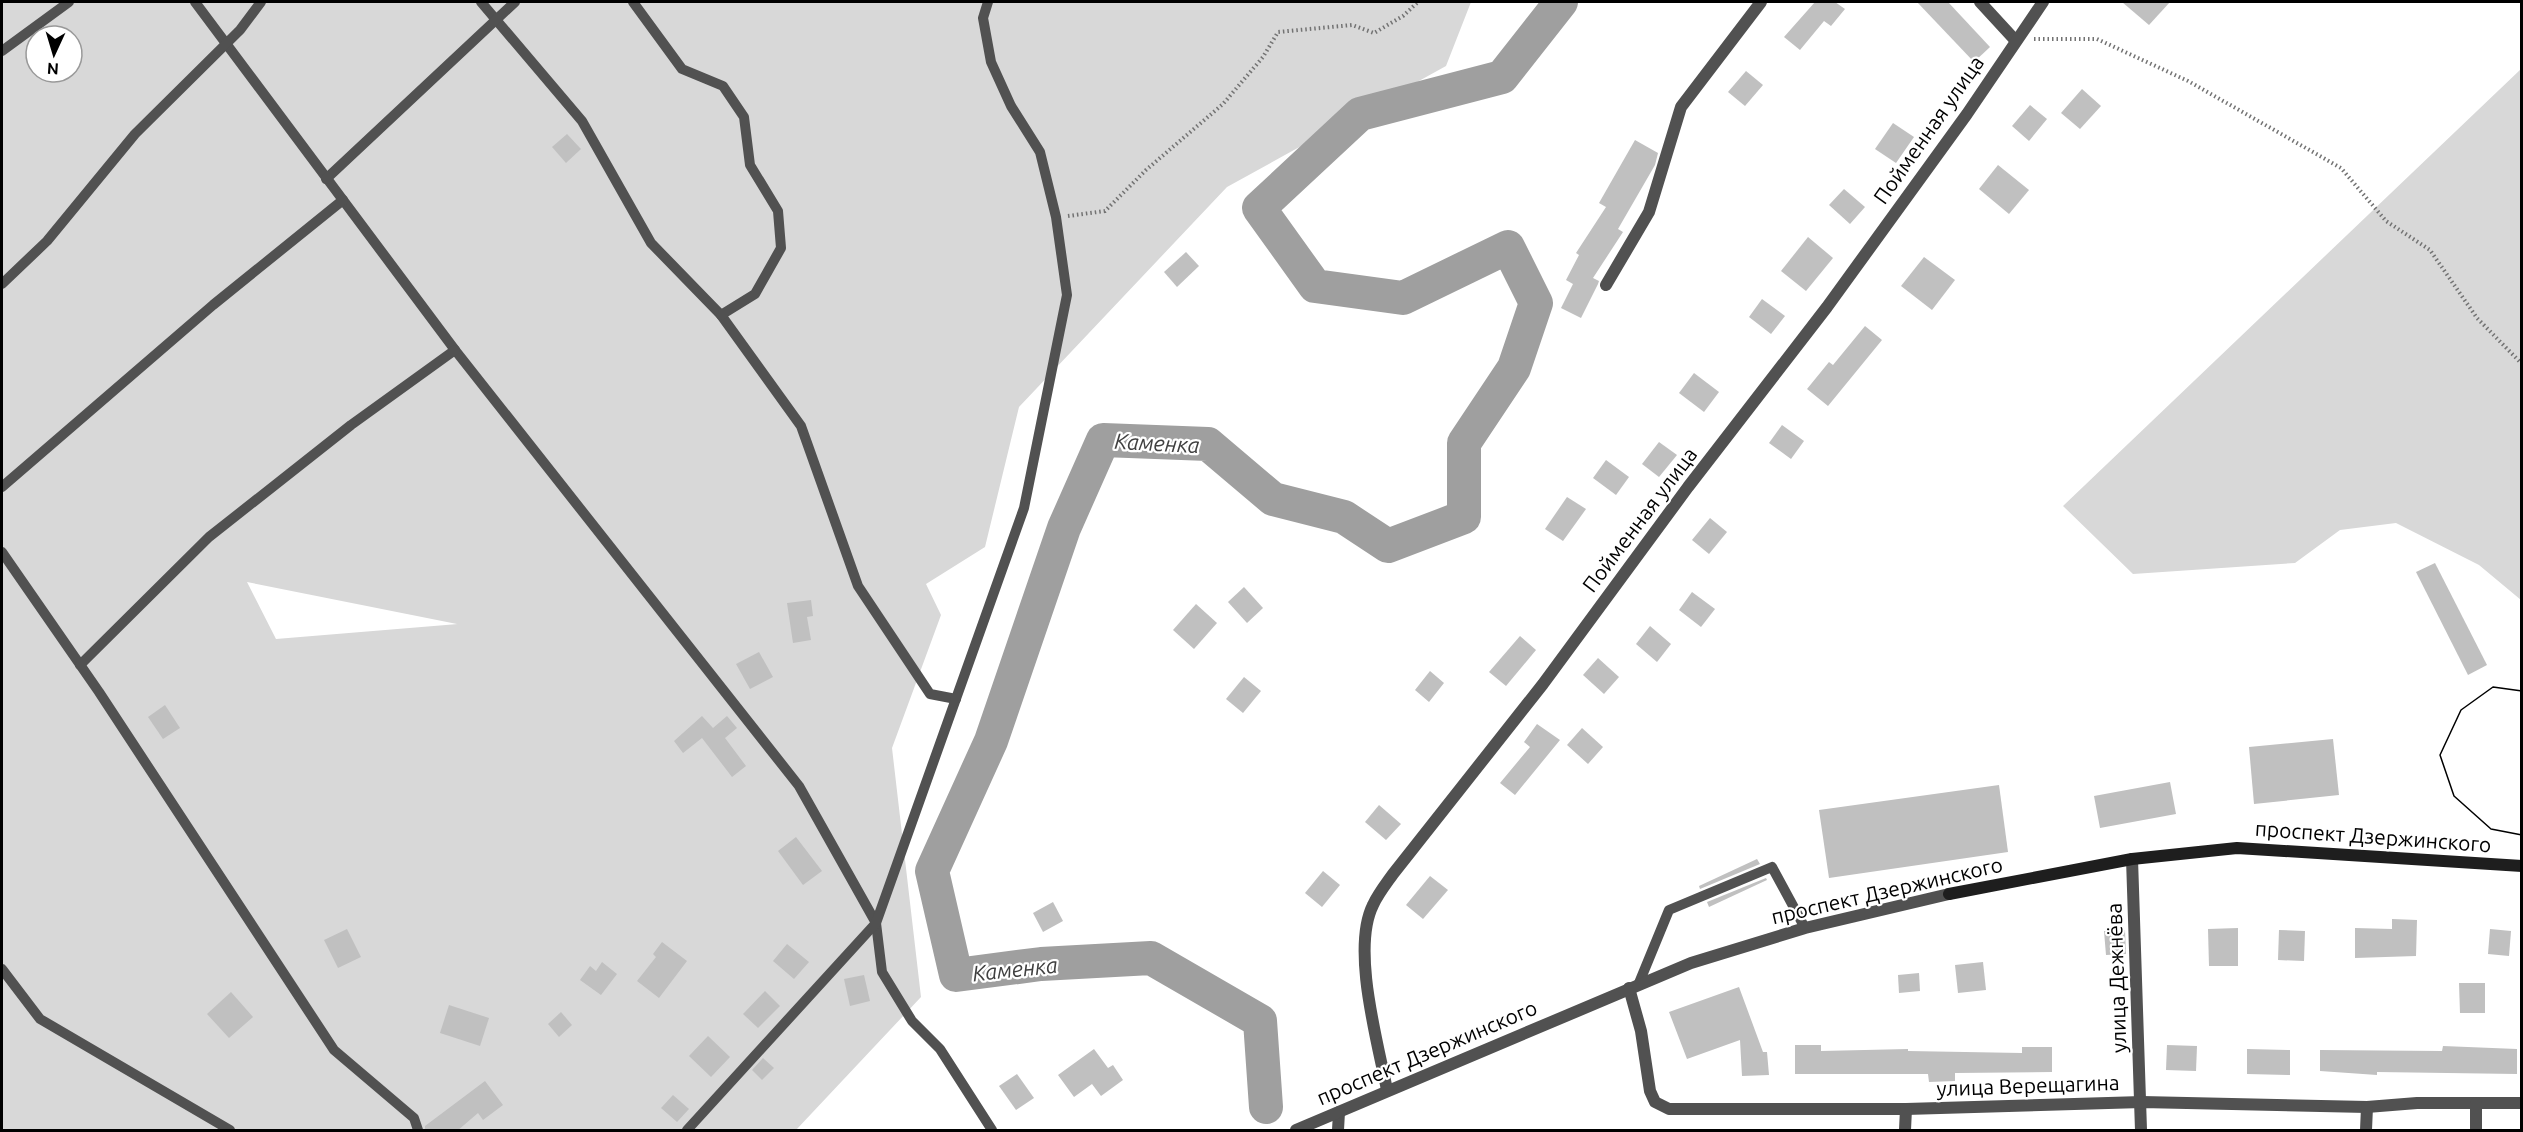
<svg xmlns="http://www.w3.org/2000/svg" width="2523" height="1132" viewBox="0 0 2523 1132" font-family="Ubuntu,sans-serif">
<rect width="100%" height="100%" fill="#fff"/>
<g fill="#d8d8d8" fill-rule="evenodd">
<path d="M2 2H1471L1446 66 1227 187 1019 407 985 547 926 584 941 615 892 748 921 997 796 1130H2ZM36 36H72V72H36ZM247 582 457 624H458L276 639Z"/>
<path d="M2521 69V600L2479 565 2396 523 2340 530 2295 563 2133 574 2063 506Z"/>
</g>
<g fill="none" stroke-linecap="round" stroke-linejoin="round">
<path stroke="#9f9f9f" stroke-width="34" d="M1266 1107 1260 1021 1151 958 1041 964 956 975 932 871 991 741 1064 528 1103 440 1208 444 1273 499 1344 517 1388 546 1464 517V443L1514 368 1536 303 1508 247 1403 298 1315 286 1259 208 1360 114 1502 77 1561 2"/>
</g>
<g fill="#c0c0c0">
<path d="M1815 2H1835L1845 9 1831 26 1824 21 1800 50 1784 37Z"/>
<path d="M1917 2H1948L1990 47 1974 62Z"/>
<path d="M2122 2H2170L2149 25Z"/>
<path d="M1746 71 1763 85 1745 106 1728 92Z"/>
<path d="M2082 89 2101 106 2080 129 2061 113Z"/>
<path d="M2030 105 2047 119 2029 141 2012 126Z"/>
<path d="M1893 123 1914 137 1896 163 1875 149Z"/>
<path d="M567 134 581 149 566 163 552 147Z"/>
<path d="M1635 140 1658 153 1655 165 1618 229 1623 232 1593 278 1599 281 1598 284 1581 318 1561 308 1573 284 1566 280 1579 255 1576 253 1606 207 1599 203Z"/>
<path d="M1998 165 2029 190 2009 214 1979 189Z"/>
<path d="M1844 189 1865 207 1850 224 1829 205Z"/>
<path d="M1808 237 1833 258 1806 291 1781 271Z"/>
<path d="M1186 252 1199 266 1177 287 1164 272Z"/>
<path d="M1924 257 1955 280 1932 310 1901 286Z"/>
<path d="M1762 299 1785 316 1771 334 1749 317Z"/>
<path d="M1865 326 1882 340 1828 406 1807 389 1829 362 1833 365Z"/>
<path d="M1694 373 1719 392 1704 412 1679 393Z"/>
<path d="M1782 425 1804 441 1791 459 1769 443Z"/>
<path d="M1659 442 1677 455 1659 477 1642 464Z"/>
<path d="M1606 460 1629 477 1616 495 1593 478Z"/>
<path d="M1567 497 1586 509 1563 541 1545 529Z"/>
<path d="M1710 518 1727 532 1709 554 1692 540Z"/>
<path d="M2435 563 2487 665 2468 675 2416 572Z"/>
<path d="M1244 587 1263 608 1247 623 1228 602Z"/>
<path d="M1692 592 1715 609 1701 627 1679 610Z"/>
<path d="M811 600 813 616 807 617 811 640 793 643 787 603Z"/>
<path d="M1196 604 1217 623 1194 649 1173 630Z"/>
<path d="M1650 626 1671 644 1657 662 1636 644Z"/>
<path d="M1520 636 1536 650 1506 686 1489 672Z"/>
<path d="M759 652 773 677 750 689 736 664Z"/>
<path d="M1598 658 1619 677 1604 694 1583 675Z"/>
<path d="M1430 671 1444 683 1429 702 1415 690Z"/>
<path d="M1244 677 1261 691 1243 713 1226 699Z"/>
<path d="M165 705 180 728 163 739 148 717Z"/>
<path d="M702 716 713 728 727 716 737 728 725 738 746 766 732 777 702 738 683 753 674 741Z"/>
<path d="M1537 724 1560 740 1515 795 1500 783 1530 747 1524 742Z"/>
<path d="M1582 728 1603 747 1588 764 1567 745Z"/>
<path d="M2333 739 2339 795 2254 804 2249 747Z"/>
<path d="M2170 782 2176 814 2100 828 2094 796Z"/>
<path d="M1999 785 2008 852 1829 878 1819 810Z"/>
<path d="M1379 805 1401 824 1386 840 1365 822Z"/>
<path d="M796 837 822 871 803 885 778 851Z"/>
<path d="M1757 859 1760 864 1700 889 1699 886Z"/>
<path d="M1323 871 1340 885 1322 907 1305 893Z"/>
<path d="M1430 876 1448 890 1423 919 1406 905Z"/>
<path d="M1766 878 1767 880 1709 907 1707 902Z"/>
<path d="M1053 902 1063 921 1043 932 1033 913Z"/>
<path d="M2392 919 2417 920 2416 956 2355 958V928L2392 929Z"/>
<path d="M2238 928V966H2209L2208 929Z"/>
<path d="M347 929 361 957 338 968 324 940Z"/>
<path d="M2490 929 2511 931 2509 956 2488 954Z"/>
<path d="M2125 930 2126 954 2106 955 2104 931Z"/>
<path d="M2279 930 2305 931 2304 961 2278 960Z"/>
<path d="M662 942 687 961 659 998 637 981 656 957 653 954Z"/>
<path d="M787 944 809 962 794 979 773 961Z"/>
<path d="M602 962 617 974 601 995 580 980 590 966 596 971Z"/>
<path d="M1983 962 1986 990 1958 993 1955 965Z"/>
<path d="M1919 973 1920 991 1899 993 1898 975Z"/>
<path d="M864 975 870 1001 850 1006 844 979Z"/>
<path d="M2459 983H2485V1013H2460Z"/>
<path d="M1739 987 1763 1052H1767L1769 1075 1742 1076 1740 1040 1687 1059 1669 1012Z"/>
<path d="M765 991 780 1006 758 1028 743 1014Z"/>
<path d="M231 992 253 1017 229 1038 207 1014Z"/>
<path d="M449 1005 489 1018 480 1046 440 1033Z"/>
<path d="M561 1012 572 1025 559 1037 548 1024Z"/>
<path d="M708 1036 730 1057 711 1077 689 1056Z"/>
<path d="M1795 1045H1821V1051L1908 1049V1051L2022 1053V1047H2052V1072L1955 1073V1081L1929 1082 1928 1074H1795Z"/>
<path d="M2167 1045 2197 1046 2196 1071 2166 1070Z"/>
<path d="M2443 1046 2517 1049V1074L2377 1072V1075L2320 1071V1050L2442 1051Z"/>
<path d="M1094 1049 1108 1068 1113 1065 1123 1080 1101 1096 1092 1084 1074 1097 1058 1075Z"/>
<path d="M2247 1049 2290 1050V1075L2247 1074Z"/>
<path d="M763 1058 774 1068 762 1080 752 1070Z"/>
<path d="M1017 1074 1034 1098 1016 1110 999 1086Z"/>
<path d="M485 1081 503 1105 483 1120 478 1113 457 1131H425V1126Z"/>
<path d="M673 1095 689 1109 677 1122 661 1108Z"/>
</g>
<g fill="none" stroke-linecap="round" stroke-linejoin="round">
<g stroke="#737373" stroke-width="4" stroke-dasharray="1.5 3" stroke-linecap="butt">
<path d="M2034 39H2097L2188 81 2341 168 2386 221 2430 250 2477 318 2522 364"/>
<path d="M1068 216 1105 211 1146 170 1223 104 1263 57 1278 32 1352 25 1374 33 1403 16 1418 2"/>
</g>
<g stroke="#515151" stroke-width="10">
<path d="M195 2 455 350 799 786 876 923 882 972 912 1021 940 1049 992 1130"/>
<path d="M481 2 582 121 651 243 721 315 801 426 858 586 930 694 956 699"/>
<path d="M633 2 682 69 723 86 744 117 750 165 778 211 781 248 755 294 721 315"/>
<path d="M2 51 69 2"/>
<path d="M326 179 515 2"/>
<path d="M2 284 47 241 135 134 240 30 261 2"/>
<path d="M2 487 213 305 343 200"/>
<path d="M2 552 99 692 334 1050 414 1118 418 1130"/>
<path d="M80 665 209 537 351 425 455 350"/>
<path d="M2 969 40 1019 230 1130"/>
<path d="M1639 983 1669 910 1772 867 1805 928"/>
<path d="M687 1130 876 923 1024 508 1067 295 1056 217 1040 152 1011 106 991 62 983 18 988 2"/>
</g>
<g stroke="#515151" stroke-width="12">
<path d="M1980 2 2015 40"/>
<path d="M1606 285 1649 212 1681 107 1761 2"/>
<path d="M2132 859 2141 1130"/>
<path d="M1629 988 1641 1031 1650 1091 1655 1102 1669 1109H1906L2142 1102 2367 1107 2417 1103H2522"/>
<path d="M1387 1090C1378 1043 1351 949 1373 905 1378 894 1386 884 1393 874L1543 684 1688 487 1827 307 1967 114 2043 2"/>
<path d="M1338 1130 1339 1112"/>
<path d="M1905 1130 1906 1109"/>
<path d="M2366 1130 2367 1107"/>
<path d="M2476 1130V1103"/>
</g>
<path stroke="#515151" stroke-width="12" d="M1296 1130 1691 963 1805 928 1949 894"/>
<path stroke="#1e1e1e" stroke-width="12" d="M1949 894 2132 859 2237 848 2522 866"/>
<path stroke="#000" stroke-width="1.5" d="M2522 691 2493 687 2461 710 2440 755 2454 796 2491 829 2522 835"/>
</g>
<g text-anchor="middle" stroke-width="4.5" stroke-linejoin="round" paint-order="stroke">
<g font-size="21" fill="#000" stroke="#fff">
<text transform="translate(1929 130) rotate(-55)" y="7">Пойменная улица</text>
<text transform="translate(1640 520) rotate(-53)" y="7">Пойменная улица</text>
<text transform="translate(2373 837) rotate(4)" y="7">проспект Дзержинского</text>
<text transform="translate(1887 891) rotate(-13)" y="7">проспект Дзержинского</text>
<text transform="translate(2117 978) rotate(-92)" y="7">улица Дежнёва</text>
<text transform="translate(1427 1053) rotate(-23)" y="7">проспект Дзержинского</text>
<text transform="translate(2028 1086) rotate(-2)" y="7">улица Верещагина</text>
</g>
<g font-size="22" font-style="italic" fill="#404040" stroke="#fff">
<text transform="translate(1157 443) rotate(3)" y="8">Каменка</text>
<text transform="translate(1015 969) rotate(-6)" y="8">Каменка</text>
</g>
</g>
<rect width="2523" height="1132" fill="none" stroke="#000000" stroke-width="6"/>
<g transform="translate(54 54) rotate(184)"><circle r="28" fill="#ffffff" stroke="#999999" stroke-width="1.5"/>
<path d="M0-4.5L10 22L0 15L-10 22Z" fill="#000000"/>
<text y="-9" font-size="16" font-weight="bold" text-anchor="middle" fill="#000000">N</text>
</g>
</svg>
